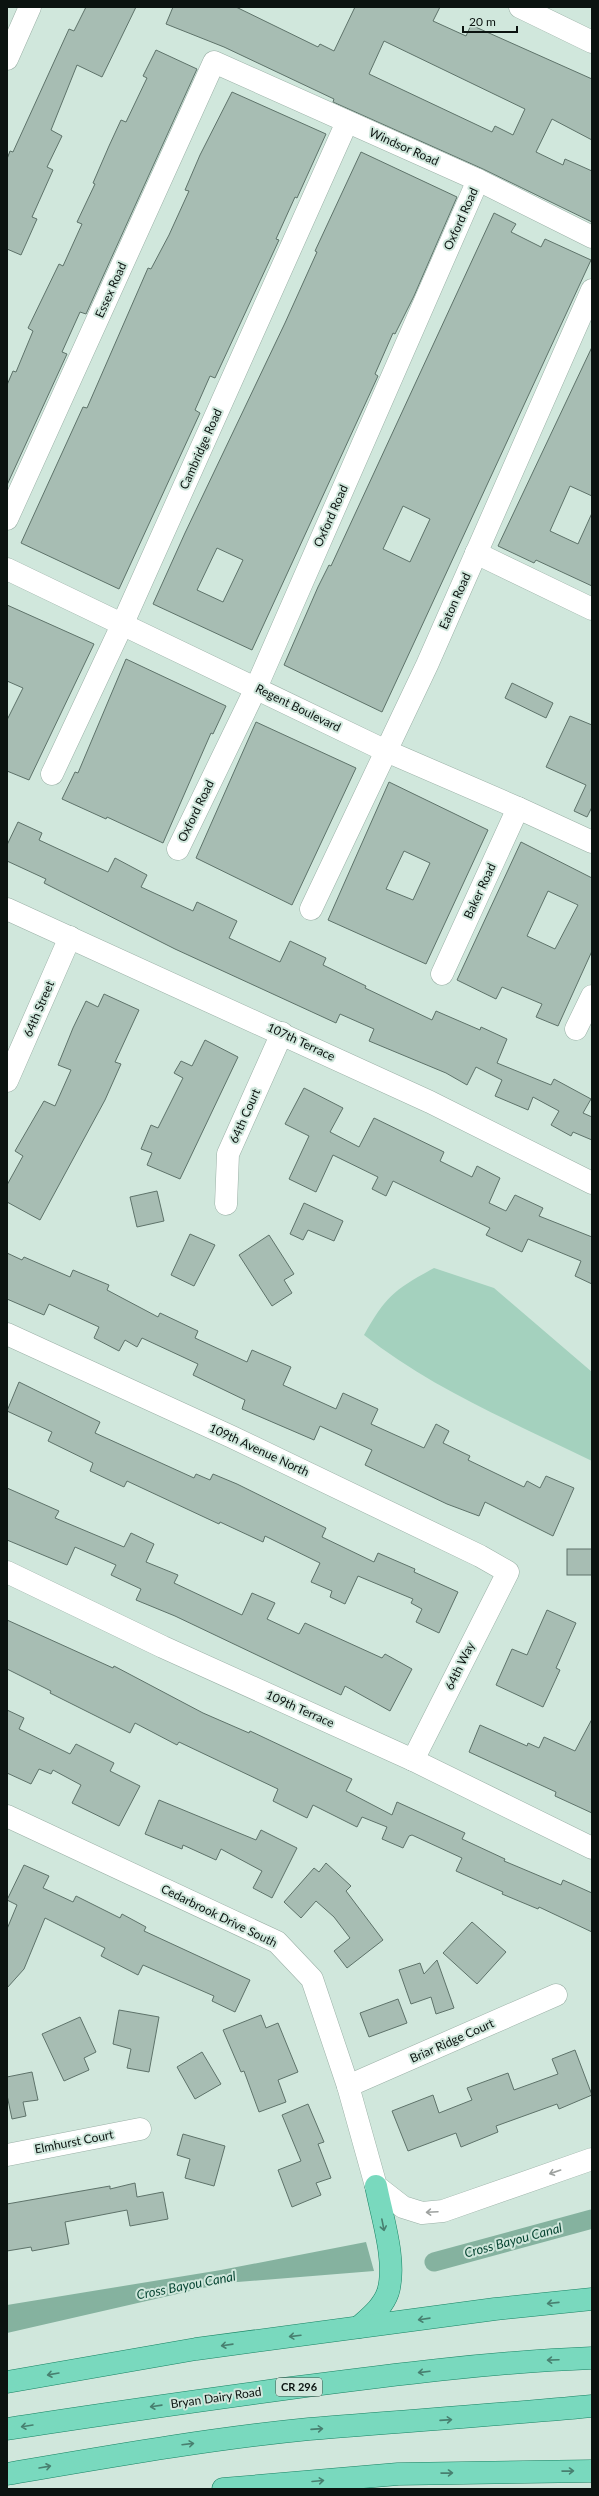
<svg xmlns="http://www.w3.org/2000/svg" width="599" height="2496" viewBox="0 0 599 2496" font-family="Lato,sans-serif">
<rect width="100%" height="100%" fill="#d0e7dc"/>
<path fill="#a4d1be" d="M434 1268 494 1288 592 1372V1461C515 1423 432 1389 364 1335 386 1296 394 1290 434 1268Z"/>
<path fill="#85b29f" d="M366 2242 374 2271 225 2283 7 2333V2305L221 2270Z"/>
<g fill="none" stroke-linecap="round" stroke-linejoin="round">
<path stroke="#85b29f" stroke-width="19" d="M434 2262 592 2219"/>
</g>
<g fill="#a7bdb3" stroke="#5e736a" fill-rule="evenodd">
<path d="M86 7H136L102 77 77 65 51 130 62 136 47 167 53 170 32 217 37 219 21 255 7 249V159L10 151 13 152 69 29 74 31Z"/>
<path d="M173 7H236L318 47 320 44 334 51 355 7H440L433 21 466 36 471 25 592 79V140L552 119 536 152 563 165 565 159 592 171V222L483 169 333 102 334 99 224 47 166 24ZM384 41 525 109 513 135 495 126 492 132 369 74Z"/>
<path d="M156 50 197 69 86 314 80 312 62 352 67 354 7 485V385L13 371 16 372 33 331 28 328 59 264 63 266 82 224 77 222 95 184 93 183 109 146 121 120 126 122 147 78 143 76Z"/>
<path d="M232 92 326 134 297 198 295 197 276 239 279 240 215 378 210 376 195 410 200 413 119 589 21 543 83 407 87 408 148 268 151 269 169 235 189 191 185 190 200 155Z"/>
<path d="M361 152 457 197 414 296 395 334 393 333 375 374 378 376 252 650 153 604 185 533 285 323 317 252 315 251ZM217 548 243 560 223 602 197 590Z"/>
<path d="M494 213 516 224 511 232 541 247 545 239 591 260 382 712 284 665 318 587 329 565 331 566ZM403 506 430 519 410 562 383 549Z"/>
<path d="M592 347V496L570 486 550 531 578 544 592 513V586L536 560 534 563 498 546Z"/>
<path d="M7 605 94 644 29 780 7 771V720L23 688 7 681Z"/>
<path d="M126 659 226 706 213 734 211 733 163 843 107 817 106 819 62 799 75 772 78 773Z"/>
<path d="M512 683 553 703 546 718 505 698Z"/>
<path d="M570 716 592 725V807L587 817 574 811 586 785 546 767Z"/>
<path d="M256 722 356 768 292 905 196 858Z"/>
<path d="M389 782 488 830 426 964 328 920ZM404 851 430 863 413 900 386 889Z"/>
<path d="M18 822 42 833 39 840 108 872 115 858 147 875 141 887 193 911 197 902 237 921 229 938 280 962 290 941 326 958 323 965 366 986 365 988 432 1020 436 1011 480 1030 481 1027 507 1039 497 1063 551 1085 554 1079 591 1099 583 1113 592 1117V1140L573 1132 571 1136 551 1125 559 1111 533 1097 528 1110 495 1096 502 1080 476 1067 467 1085 446 1073 369 1041 374 1029 340 1014 336 1023 175 949 44 883 46 879 7 861V845Z"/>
<path d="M521 842 592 878V951L558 1026 536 1017 542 1004 502 987 496 999 457 980ZM548 891 578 905 555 949 527 936Z"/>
<path d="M104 994 139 1010 115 1062 121 1064 105 1100 40 1220 7 1202V1185L23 1156 15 1151 44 1101 55 1106 71 1070 58 1065 73 1028 86 1001 98 1007Z"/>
<path d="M205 1040 238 1057 180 1179 147 1165 152 1153 141 1149 151 1125 158 1128 183 1078 174 1073 181 1061 192 1066Z"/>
<path d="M304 1088 343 1108 330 1132 359 1147 374 1118 444 1152 440 1161 472 1177 477 1166 500 1178 489 1203 506 1211 515 1195 543 1208 539 1216 592 1237V1284L575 1276 581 1261 528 1239 522 1252 486 1235 490 1228 393 1181 386 1196 372 1189 378 1177 333 1155 316 1192 289 1179 309 1136 285 1124Z"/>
<path d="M157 1191 164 1221 137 1227 130 1197Z"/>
<path d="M304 1203 343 1221 334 1241 308 1230 303 1240 290 1234Z"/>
<path d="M190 1234 215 1245 194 1286 171 1275Z"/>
<path d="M269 1235 294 1274 284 1280 292 1293 272 1306 239 1255Z"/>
<path d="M7 1253 22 1260 24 1257 70 1277 73 1270 109 1285 107 1290 158 1317 160 1313 198 1331 195 1338 247 1362 252 1350 291 1367 283 1385 336 1409 343 1393 378 1409 371 1424 424 1448 436 1424 449 1431 443 1443 470 1456 468 1460 524 1487 527 1481 540 1488 546 1476 574 1488 553 1536 485 1502 479 1516 447 1504 365 1465 372 1450 320 1426 314 1440 242 1409 245 1400 193 1375 198 1364 142 1338 137 1347 125 1340 119 1351 94 1338 99 1327 49 1304 44 1315 7 1299Z"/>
<path d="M19 1382 100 1422 95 1433 194 1478 196 1474 210 1480 213 1474 237 1484 326 1528 322 1537 374 1562 378 1553 415 1569 414 1572 458 1592 439 1633 416 1622 422 1609 411 1603 413 1599 358 1576 345 1604 330 1597 332 1591 311 1582 320 1563 265 1536 263 1542 220 1522 219 1524 127 1481 124 1487 90 1471 93 1463 48 1441 52 1432 7 1411Z"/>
<path d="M7 1488 59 1511 55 1518 124 1547 131 1533 154 1544 146 1562 178 1575 174 1583 242 1615 252 1593 275 1603 267 1619 299 1634 305 1623 382 1658 385 1654 412 1669 390 1711 345 1686 341 1695 175 1616 136 1600 141 1589 111 1575 116 1565 75 1547 67 1565 7 1540Z"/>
<rect x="567" y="1549" width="25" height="26"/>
<path d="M547 1610 576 1623 556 1668 560 1670 543 1707 496 1685 512 1649 527 1655Z"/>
<path d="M7 1620 113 1668 114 1666 203 1713 249 1733 250 1731 352 1779 346 1791 392 1815 397 1802 465 1833 462 1839 505 1859 504 1861 561 1885 563 1880 592 1893V1932L539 1907 538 1909 502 1894 503 1892 456 1871 462 1858 412 1835 409 1836 403 1848 382 1839 387 1827 362 1817 357 1827 313 1805 307 1818 273 1801 278 1789 179 1742 177 1745 135 1723 130 1733 50 1693 51 1691 7 1669Z"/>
<path d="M7 1710 24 1718 19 1729 70 1754 76 1744 114 1763 110 1771 140 1786 119 1826 72 1803 81 1785 53 1770 51 1774 39 1769 31 1784 7 1773Z"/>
<path d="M592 1719V1813L555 1796 556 1792 469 1752 480 1725 527 1746 528 1743 539 1748 544 1737 575 1751Z"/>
<path d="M159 1800 256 1840 261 1830 297 1848 272 1898 253 1888 262 1871 221 1849 216 1860 183 1845 182 1849 145 1834Z"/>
<path d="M326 1863 351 1886 346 1891 383 1940 347 1968 334 1951 350 1938 334 1917 316 1901 301 1918 284 1902 314 1868 319 1872Z"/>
<path d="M24 1865 49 1876 43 1888 73 1902 76 1896 120 1918 122 1914 146 1927 144 1931 250 1980 235 2012 212 2001 214 1996 143 1965 138 1975 101 1956 105 1948 45 1918 24 1969 7 1988V1929L17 1905 7 1900Z"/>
<path d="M472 1922 506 1952 477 1984 443 1953Z"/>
<path d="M437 1960 454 2008 436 2014 431 1997 411 2004 399 1970 420 1963 424 1974Z"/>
<path d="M398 1999 407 2023 369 2037 360 2013Z"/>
<path d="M119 2010 159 2017 149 2072 127 2068 131 2049 113 2044Z"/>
<path d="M261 2015 266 2028 278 2023 298 2072 278 2080 286 2102 259 2112 244 2071 241 2072 223 2030Z"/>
<path d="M80 2017 96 2052 84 2058 89 2070 64 2081 42 2034Z"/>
<path d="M575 2050 592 2095 559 2109 557 2104 496 2126 498 2132 461 2147 456 2133 408 2151 392 2111 433 2095 439 2113 472 2100 467 2088 508 2073 514 2090 558 2074 552 2059Z"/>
<path d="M202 2052 221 2084 195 2099 177 2067Z"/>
<path d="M32 2072 38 2100 23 2102 26 2116 12 2119 7 2095V2077Z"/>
<path d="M308 2104 324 2142 318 2144 331 2178 316 2183 321 2195 292 2207 278 2170 301 2161 282 2115Z"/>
<path d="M183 2134 225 2146 214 2186 185 2178 190 2159 177 2155Z"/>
<path d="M135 2183 137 2197 163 2192 168 2219 130 2226 127 2210 65 2222 69 2244 32 2251 31 2247 7 2251V2204L110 2186V2189Z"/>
</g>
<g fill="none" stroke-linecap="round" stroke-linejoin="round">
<g stroke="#9ab0a6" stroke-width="23">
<g id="minor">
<path d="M520 7 592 42"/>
<path d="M7 59 30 7"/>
<path d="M7 519 214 62 478 180 592 237"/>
<path d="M476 553 592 609"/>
<path d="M7 569 384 750 518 808 592 842"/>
<path d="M52 774 123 623 347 122"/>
<path d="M178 849 256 688 478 180"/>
<path d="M7 909 430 1102 592 1183"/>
<path d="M311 909 427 665 592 290"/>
<path d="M442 974 518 808"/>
<path d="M576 1029 592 996"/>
<path d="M7 1081 70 937"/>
<path d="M226 1204 228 1154 282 1033"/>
<path d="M7 1334 232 1437 480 1556 508 1572 413 1760"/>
<path d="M7 1572 163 1647 413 1760 592 1848"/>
<path d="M7 1816 277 1942 312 1979 348 2086 376 2186 403 2207 422 2213 443 2211 592 2159"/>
<path d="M348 2086 556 1995"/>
<path d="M7 2155 140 2129"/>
</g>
</g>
<g stroke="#198364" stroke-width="23">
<g id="major">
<path d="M359 2327C370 2317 383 2307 388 2292 397 2262 382 2217 376 2186"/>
<path d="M7 2382 196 2349 495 2309 592 2299"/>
<path d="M7 2429C102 2414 196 2401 291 2388 391 2375 491 2362 592 2358"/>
<path d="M7 2474C107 2457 208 2439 309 2429 403 2421 498 2415 592 2406"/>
<path d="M223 2489 398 2474 592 2471"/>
</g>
</g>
<use href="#minor" stroke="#fff" stroke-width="22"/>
<use href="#major" stroke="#79d9be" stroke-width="22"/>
</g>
<defs><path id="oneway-shaft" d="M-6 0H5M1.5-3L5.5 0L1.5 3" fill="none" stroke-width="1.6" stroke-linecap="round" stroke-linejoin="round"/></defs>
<g stroke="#9da19f">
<use href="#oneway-shaft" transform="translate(555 2172) rotate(161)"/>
<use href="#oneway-shaft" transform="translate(432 2212) rotate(177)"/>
</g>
<g stroke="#488070">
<use href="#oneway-shaft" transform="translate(383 2225) rotate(79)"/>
<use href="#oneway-shaft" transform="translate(553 2303) rotate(174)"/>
<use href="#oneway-shaft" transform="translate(424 2319) rotate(172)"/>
<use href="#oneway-shaft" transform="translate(295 2336) rotate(173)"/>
<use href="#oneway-shaft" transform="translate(227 2345) rotate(172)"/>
<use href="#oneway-shaft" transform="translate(553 2360) rotate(178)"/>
<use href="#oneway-shaft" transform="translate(424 2372) rotate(173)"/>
<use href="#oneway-shaft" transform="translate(53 2374) rotate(170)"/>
<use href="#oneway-shaft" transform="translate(156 2406) rotate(172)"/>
<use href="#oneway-shaft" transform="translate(446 2420) rotate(-4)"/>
<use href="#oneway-shaft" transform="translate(27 2426) rotate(171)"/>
<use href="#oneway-shaft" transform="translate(317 2429) rotate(-4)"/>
<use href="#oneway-shaft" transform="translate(188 2444) rotate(-7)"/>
<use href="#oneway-shaft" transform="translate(45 2467) rotate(-10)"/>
<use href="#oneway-shaft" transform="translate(568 2471) rotate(-1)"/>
<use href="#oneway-shaft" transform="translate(447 2473) rotate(-1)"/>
<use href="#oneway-shaft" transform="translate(318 2481) rotate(-5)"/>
</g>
<g text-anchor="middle" stroke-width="4" stroke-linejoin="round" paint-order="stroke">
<rect fill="#d0e7dc" stroke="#46534d" stroke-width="1" x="276" y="2378" width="46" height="18" rx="3"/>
<g font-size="11" font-weight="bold" fill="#0b1310">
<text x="299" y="2391">CR 296</text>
</g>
<g font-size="12" fill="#0b1310" stroke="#d0e7dc">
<text transform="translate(404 147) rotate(24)" y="4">Windsor Road</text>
<text transform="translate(461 219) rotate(-66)" y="4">Oxford Road</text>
<text transform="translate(111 290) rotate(-66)" y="4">Essex Road</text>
<text transform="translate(201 449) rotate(-66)" y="4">Cambridge Road</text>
<text transform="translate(331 516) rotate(-66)" y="4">Oxford Road</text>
<text transform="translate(455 601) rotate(-66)" y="4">Eaton Road</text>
<text transform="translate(298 708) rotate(26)" y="4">Regent Boulevard</text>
<text transform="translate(196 811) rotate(-64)" y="4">Oxford Road</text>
<text transform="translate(480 891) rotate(-65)" y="4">Baker Road</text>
<text transform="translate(39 1009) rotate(-67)" y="4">64th Street</text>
<text transform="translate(301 1042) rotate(25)" y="4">107th Terrace</text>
<text transform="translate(245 1116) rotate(-66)" y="4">64th Court</text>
<text transform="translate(259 1450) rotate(25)" y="4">109th Avenue North</text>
<text transform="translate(460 1666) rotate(-64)" y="4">64th Way</text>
<text transform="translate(300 1709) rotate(24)" y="4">109th Terrace</text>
<text transform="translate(219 1916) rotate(26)" y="4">Cedarbrook Drive South</text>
<text transform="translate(452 2041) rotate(-24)" y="4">Briar Ridge Court</text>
<text transform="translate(74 2142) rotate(-11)" y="4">Elmhurst Court</text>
<text transform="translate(216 2398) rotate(-8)" y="4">Bryan Dairy Road</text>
</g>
<g font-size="13" font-style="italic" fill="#074633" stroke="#d0e7dc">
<text transform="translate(513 2240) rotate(-15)" y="5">Cross Bayou Canal</text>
<text transform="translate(186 2285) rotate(-11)" y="5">Cross Bayou Canal</text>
</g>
</g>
<rect width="599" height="2496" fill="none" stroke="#0b1310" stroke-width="16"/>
<path d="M463 26v6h54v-6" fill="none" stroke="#0b1310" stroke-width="2"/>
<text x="469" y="26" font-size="12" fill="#0b1310" stroke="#d0e7dc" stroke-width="3" paint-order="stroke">20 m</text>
</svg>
